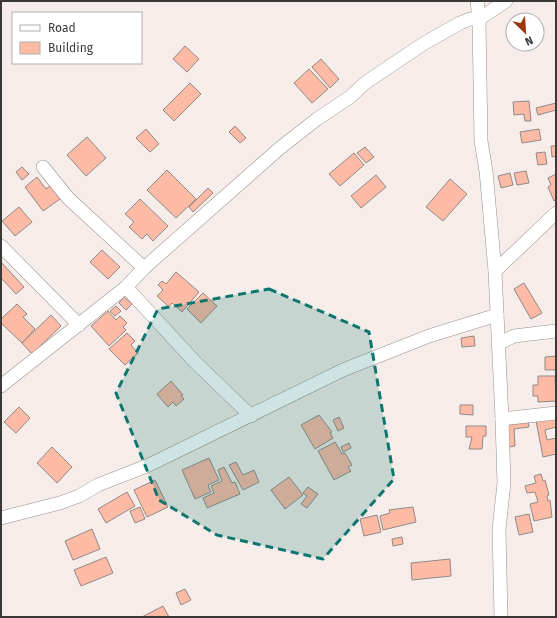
<svg xmlns="http://www.w3.org/2000/svg" width="557" height="618" viewBox="0 0 557 618" font-family="'Fira Sans',sans-serif">
<rect width="100%" height="100%" fill="#f6edea"/>
<g fill="#fdbba5" stroke="#918986">
<path d="M185 46 199 59 187 72 173 59Z"/>
<path d="M321 59 339 79 330 88 312 67Z"/>
<path d="M309 69 328 89 312 103 294 83Z"/>
<path d="M190 83 201 94 174 121 163 110Z"/>
<path d="M529 101 531 121H525L524 114 514 115 513 102Z"/>
<path d="M556 103V110L538 115 536 108Z"/>
<path d="M235 126 246 138 240 143 229 132Z"/>
<path d="M146 129 159 144 150 152 136 138Z"/>
<path d="M539 129 541 140 522 143 520 132Z"/>
<path d="M87 137 106 158 86 176 67 155Z"/>
<path d="M551 146H556V156L552 157Z"/>
<path d="M365 147 374 157 366 163 357 153Z"/>
<path d="M545 152 547 164 538 165 536 153Z"/>
<path d="M354 153 364 165 340 186 329 174Z"/>
<path d="M22 167 29 174 22 180 16 172Z"/>
<path d="M167 170 196 199 176 218 147 190Z"/>
<path d="M526 171 529 183 517 185 514 173Z"/>
<path d="M510 173 513 185 501 188 498 176Z"/>
<path d="M556 174V200L554 201 548 187 551 185 548 178Z"/>
<path d="M376 175 386 187 361 208 351 196Z"/>
<path d="M37 177 46 189 50 186 60 199 43 211 25 187Z"/>
<path d="M450 179 467 194 443 221 426 207Z"/>
<path d="M208 188 213 193 193 212 189 207Z"/>
<path d="M140 199 168 226 153 241 147 234 142 239 129 227 134 222 125 214Z"/>
<path d="M19 207 32 222 15 236 2 221Z"/>
<path d="M102 250 120 267 108 279 90 262Z"/>
<path d="M1 262 24 287 16 294 1 278Z"/>
<path d="M176 272 199 292 182 312 172 303 169 307 157 296 163 290 158 285 162 281 166 284Z"/>
<path d="M524 283 542 313 531 319 514 289Z"/>
<path d="M203 293 217 306 201 323 187 309Z"/>
<path d="M124 297 132 304 126 310 119 303Z"/>
<path d="M17 304 27 314 23 317 35 329 22 343 1 323V319Z"/>
<path d="M116 306 121 311 115 316 110 311Z"/>
<path d="M108 311 116 320 120 316 127 323 123 327 126 330 109 346 91 326Z"/>
<path d="M51 315 61 326 32 354 22 343Z"/>
<path d="M127 333 135 341 131 345 138 353 125 365 109 349Z"/>
<path d="M474 336 475 346 462 347 461 338Z"/>
<path d="M556 356V370H545V357Z"/>
<path d="M538 376H555L556 401 538 402V396H533V385H538Z"/>
<path d="M171 381 183 395 181 396 184 399 176 406 173 402 168 407 157 394Z"/>
<path d="M460 405H473V415L460 414Z"/>
<path d="M19 407 30 418 16 433 4 422Z"/>
<path d="M319 415 332 432 330 433 333 438 315 449 301 425Z"/>
<path d="M339 417 344 428 338 431 333 420Z"/>
<path d="M556 417V427L545 430 547 440 556 438V454L543 457 536 421Z"/>
<path d="M528 421 529 427 514 429 515 446 509 447 506 424Z"/>
<path d="M466 426H486V436H483L482 449H469L472 437H466Z"/>
<path d="M335 442 342 454 345 453 352 465 348 467 351 471 334 480 318 451Z"/>
<path d="M349 443 351 448 343 452 341 447Z"/>
<path d="M52 447 72 467 57 483 37 463Z"/>
<path d="M209 458 219 480 208 485 211 492 195 499 182 470Z"/>
<path d="M236 462 243 475 254 470 259 482 243 490 229 465Z"/>
<path d="M224 467 232 483 235 482 240 494 207 508 203 498 214 493 211 486 222 481 218 470Z"/>
<path d="M541 474 543 481 545 480 549 495 547 496 548 501 550 500 552 517 534 521 530 504 538 502 535 492 527 493 525 486 536 483 534 476Z"/>
<path d="M289 477 303 495 285 509 271 490Z"/>
<path d="M155 480 168 507 147 517 134 490Z"/>
<path d="M308 487 318 494 307 508 301 504 307 496 303 493Z"/>
<path d="M127 492 135 506 106 523 98 509Z"/>
<path d="M140 507 145 519 135 523 130 511Z"/>
<path d="M413 507 416 522 383 530 380 516 390 513 389 510Z"/>
<path d="M529 514 533 532 519 535 515 517Z"/>
<path d="M377 515 381 532 364 536 360 519Z"/>
<path d="M92 529 100 549 73 560 65 541Z"/>
<path d="M402 537 403 544 393 546 392 539Z"/>
<path d="M106 557 113 573 81 586 74 570Z"/>
<path d="M450 559 451 576 412 580 411 563Z"/>
<path d="M185 589 191 600 181 605 176 593Z"/>
<path d="M163 606 169 617H142Z"/>
</g>
<g fill="none" stroke-linecap="round" stroke-linejoin="round">
<g stroke="#99918e" stroke-width="14">
<g id="minor">
<path d="M477 1 479 19 481 141 486 171 495 271 502 419 504 483 499 529 501 617"/>
<path d="M43 167 68 198 144 268"/>
<path d="M1 246 79 325"/>
<path d="M495 271 556 213"/>
<path d="M126 287 195 362 251 416"/>
<path d="M498 344 514 336 556 331"/>
<path d="M1 386 126 287 144 268 280 148 317 119 350 97 365 83 423 44 460 23 470 19H479L506 1"/>
<path d="M502 419 556 413"/>
<path d="M1 518 60 503 79 496 98 485 149 465 343 370 429 336 497 315"/>
</g>
</g>
<use href="#minor" stroke="#fff" stroke-width="13"/>
</g>
<path fill="#0f766e" fill-opacity="0.2" stroke="#0f766e" stroke-width="3" stroke-dasharray="8 5" stroke-linejoin="round" d="M269 289 369 332 394 479 323 559 217 535 159 500 116 393 158 309Z"/>
<rect width="557" height="618" fill="none" stroke="#3b3836" stroke-width="4"/>
<rect x="12" y="12" width="130" height="52" fill="#ffffff" stroke="#b1afaf"/>
<rect x="20" y="25" width="20" height="6" fill="#ffffff" stroke="#b1afaf"/>
<text x="48" y="32" font-size="12" fill="#3b3836">Road</text>
<rect x="20" y="42" width="20" height="12" fill="#fdbba5" stroke="#b1afaf"/>
<text x="48" y="52" font-size="12" fill="#3b3836">Building</text>
<g transform="translate(525 32) rotate(155)"><circle r="19" fill="#ffffff" stroke="#b1afaf"/>
<path d="M0-3L7 15L0 10L-7 15Z" fill="#9c370b"/>
<text y="-6" font-size="11" font-weight="bold" text-anchor="middle" fill="#3b3836">N</text>
</g>
</svg>
